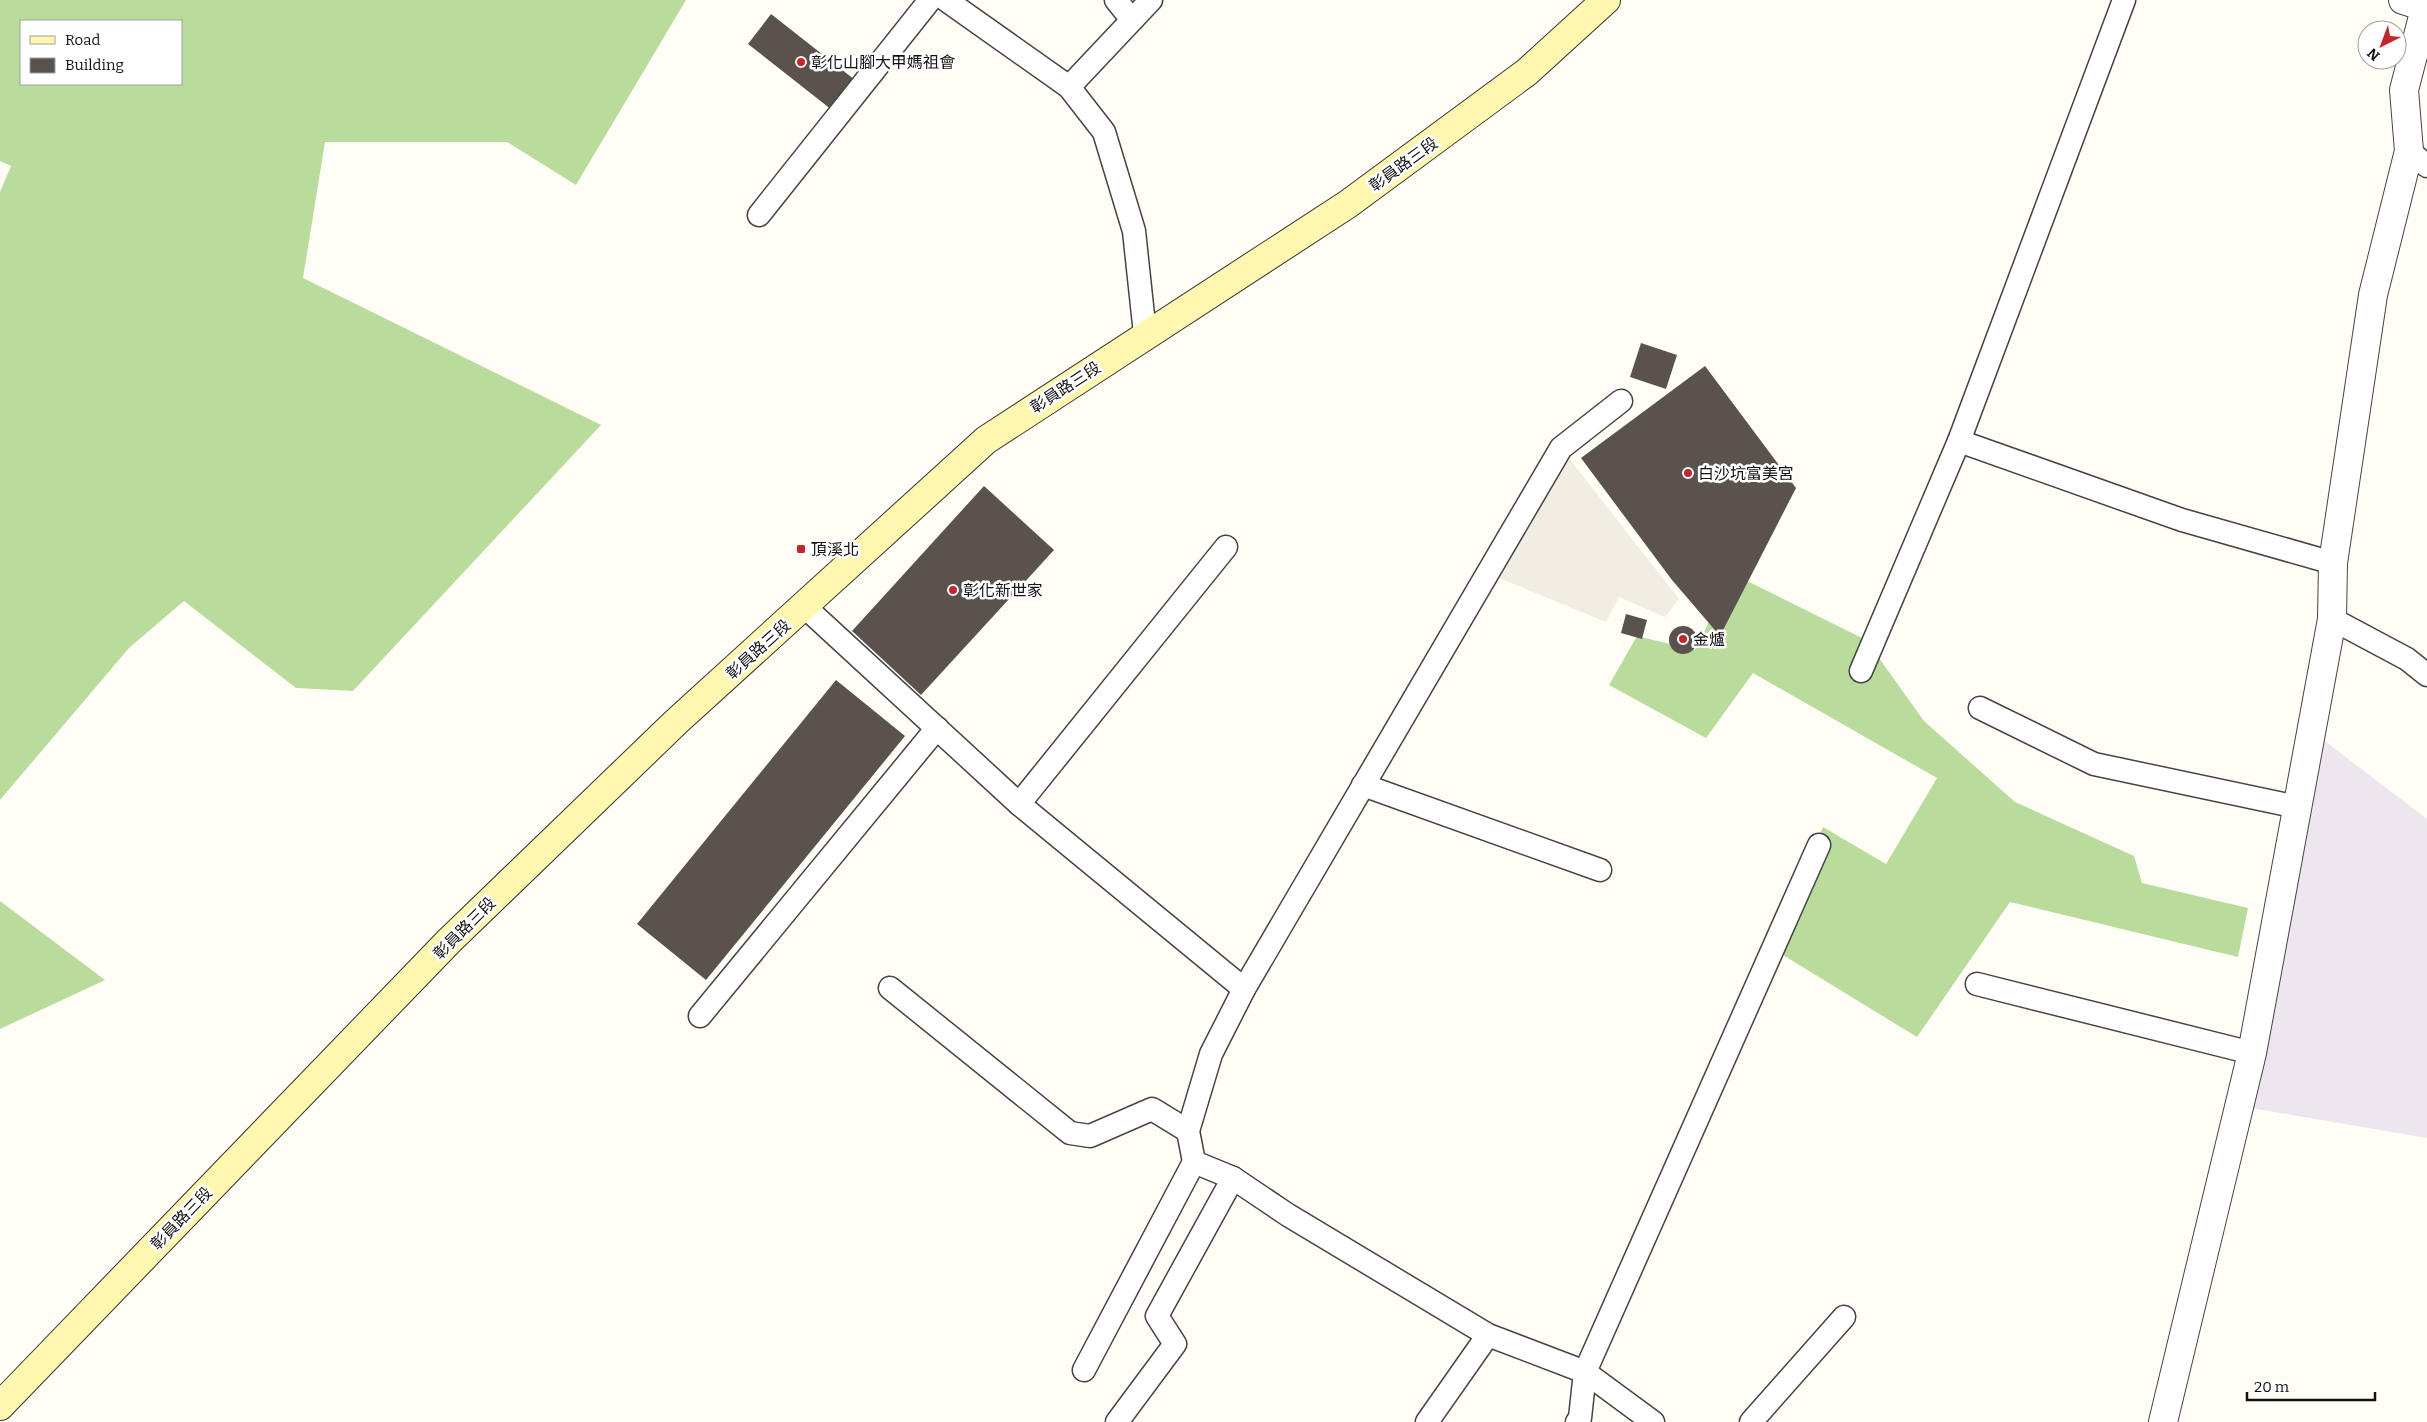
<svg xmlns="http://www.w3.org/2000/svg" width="2427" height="1422" viewBox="0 0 2427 1422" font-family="Bitter,'Noto Sans TC',serif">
<rect width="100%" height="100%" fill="#fffdf5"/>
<path fill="#eee6ef" d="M2309 729 2427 819V1138L2245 1107Z"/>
<g fill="#b9dc9c" fill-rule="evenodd">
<path d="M0 0H686L576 185 507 142H325L303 278 601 425 353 691 296 688 184 601 129 648 0 800V192L11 166 0 161ZM21 21H181V84H21Z"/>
<path d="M1733 574 1866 640 1924 721 2015 802 2134 856 2142 883 2248 908 2238 957 2010 902 1917 1037 1773 949 1823 827 1886 864 1937 778 1753 673 1706 738 1609 685 1637 636 1695 650Z"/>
<path d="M0 901 105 980 0 1029Z"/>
</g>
<path fill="#f1ede2" d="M1561 448 1679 599 1665 617 1619 597 1606 622 1487 573Z"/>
<g fill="#5a524d">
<path d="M771 14 855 80 832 110 748 44Z"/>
<path d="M1641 343 1677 355 1666 389 1630 377Z"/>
<path d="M1705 366 1796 488 1720 636 1672 580 1581 458Z"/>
<path d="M984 486 1054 550 921 695 852 631Z"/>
<path d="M1626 614 1647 620 1642 639 1621 633Z"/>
<circle cx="1683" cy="640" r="14"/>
<path d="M836 680 905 736 706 980 637 924Z"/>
</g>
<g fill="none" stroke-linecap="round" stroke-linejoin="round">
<g stroke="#444" stroke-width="25">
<g id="service">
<path d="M946 0 1069 87 1104 132 1134 231 1145 334"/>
<path d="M1116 0 1132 20"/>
<path d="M2124 0 1959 441 2182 520 2333 563"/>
<path d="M1069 87 1151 0"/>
<path d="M2409 151 2427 166"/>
<path d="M759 215 930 0"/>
<path d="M805 607 1019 804 1244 989 1211 1054 1188 1131 1194 1162 1233 1178 1288 1215 1488 1335 1585 1372 1653 1422"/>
<path d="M2332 619 2407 659 2427 675"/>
<path d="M1861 671 1959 441"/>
<path d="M1980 708 2094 764 2297 807"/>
<path d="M1363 785 1600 870"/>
<path d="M1019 804 1226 547"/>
<path d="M1977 984 2252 1053"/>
<path d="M890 988 1070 1133 1090 1136 1152 1109 1188 1131"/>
<path d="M1244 989 1561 448 1621 401"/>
<path d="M700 1016 937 728"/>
<path d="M1084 1370 1194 1162"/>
<path d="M1117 1422 1175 1344 1157 1316 1233 1178"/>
<path d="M1427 1422 1488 1335"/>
<path d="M1577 1422 1580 1418 1585 1372 1819 845"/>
<path d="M1751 1422 1844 1317"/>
</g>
</g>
<g stroke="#444" stroke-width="30">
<g id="minor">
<path d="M2403 0 2425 7"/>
<path d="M2163 1422 2252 1053 2332 619 2333 563 2373 295 2409 151 2404 90 2427 1"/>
</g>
</g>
<g stroke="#333" stroke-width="30">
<path id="secondary" d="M0 1406 449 941 676 722 986 440 1348 204 1527 72 1606 0"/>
</g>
<use href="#service" stroke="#fff" stroke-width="22"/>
<use href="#minor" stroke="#fff" stroke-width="28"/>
<use href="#secondary" stroke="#fff6b0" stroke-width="28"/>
</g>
<g fill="#c4262e" stroke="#fff" stroke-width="2">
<circle cx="801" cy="62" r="5"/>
<circle cx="1688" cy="473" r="5"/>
<rect x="796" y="544" width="10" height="10" rx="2.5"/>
<circle cx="953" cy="590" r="5"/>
<circle cx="1683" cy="639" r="5"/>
</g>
<g text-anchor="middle" stroke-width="5" stroke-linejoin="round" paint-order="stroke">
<g font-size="16" fill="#111" stroke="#fff" text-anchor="start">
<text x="811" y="68">彰化山腳大甲媽祖會</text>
<text x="1698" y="479">白沙坑富美宮</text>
<text x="811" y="555">頂溪北</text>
<text x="963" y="596">彰化新世家</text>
<text x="1693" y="645">金爐</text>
</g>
<g font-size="16" fill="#111" stroke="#fff">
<text transform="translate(1403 164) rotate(-36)" y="6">彰員路三段</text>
<text transform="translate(1065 387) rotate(-33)" y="6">彰員路三段</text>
<text transform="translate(758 649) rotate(-42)" y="6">彰員路三段</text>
<text transform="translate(464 928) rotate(-45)" y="6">彰員路三段</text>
<text transform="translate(181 1218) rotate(-46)" y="6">彰員路三段</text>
</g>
</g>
<rect x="20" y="20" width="162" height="65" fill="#ffffff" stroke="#a0a0a0"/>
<rect x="30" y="36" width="25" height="8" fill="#fff6b0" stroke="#a0a0a0"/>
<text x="65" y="45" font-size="15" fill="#111111">Road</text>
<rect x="30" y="58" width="25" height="15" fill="#5a524d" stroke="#a0a0a0"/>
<text x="65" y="70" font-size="15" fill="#111111">Building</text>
<g transform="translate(2382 45) rotate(222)"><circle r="24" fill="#ffffff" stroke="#a0a0a0"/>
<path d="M0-4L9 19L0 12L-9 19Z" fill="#c4262e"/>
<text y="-8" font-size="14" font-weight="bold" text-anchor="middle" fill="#111111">N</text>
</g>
<path d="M2247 1392v8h128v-8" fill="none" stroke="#111111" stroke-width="2.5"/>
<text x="2254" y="1392" font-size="15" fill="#111111" stroke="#ffffff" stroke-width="4" paint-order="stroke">20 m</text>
</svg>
